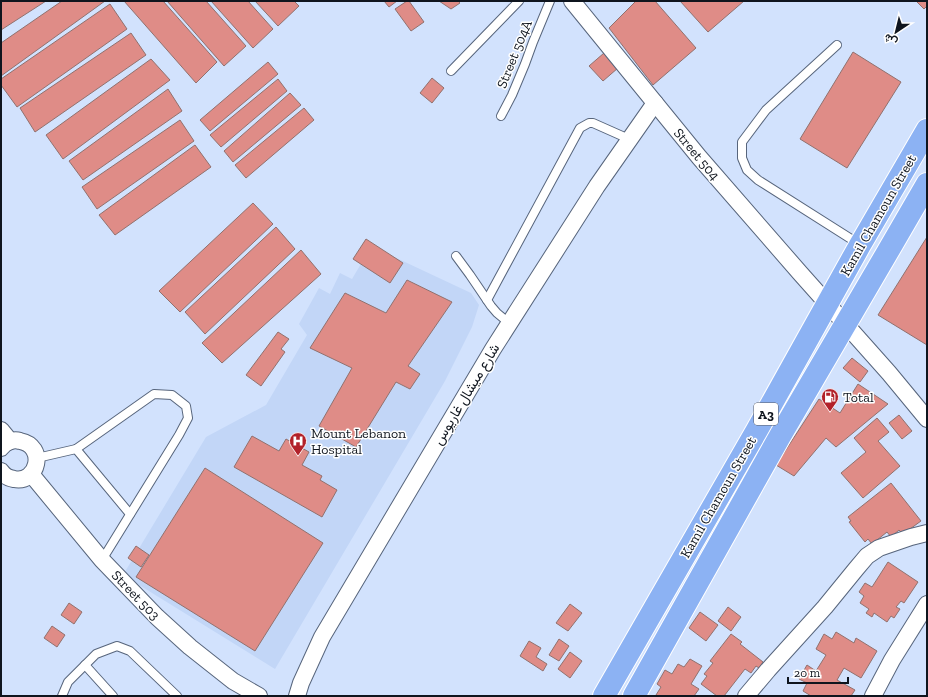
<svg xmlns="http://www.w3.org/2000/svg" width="928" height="697" viewBox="0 0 928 697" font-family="'Zilla Slab',Vazirmatn,serif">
<rect width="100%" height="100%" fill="#d2e2fd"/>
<path fill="#c2d6f7" d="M390 255 471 293 479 305 472 327 445 381 275 669 123 575 206 437 266 405 307 335 299 324 319 288 330 294 340 273 352 279 365 257Z"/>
<g fill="#df8c87" stroke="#91716e">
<path d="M1 1H46L1 30Z"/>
<path d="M62 1H105L1 76V43Z"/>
<path d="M124 1H163L217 62 196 83Z"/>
<path d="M167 1H206L246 46 224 66Z"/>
<path d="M211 1H248L273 29 253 48Z"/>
<path d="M255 1H294L299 6 278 26Z"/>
<path d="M384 1H397L389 7Z"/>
<path d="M407 1H409L424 22 411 31 395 9Z"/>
<path d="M439 1H458L460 3 451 9Z"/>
<path d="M636 1H655L696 48 653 85 609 28Z"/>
<path d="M680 1H744L708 32Z"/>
<path d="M916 1H927V6L924 9Z"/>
<path d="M110 4 127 29 17 107 1 85V79Z"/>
<path d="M131 33 146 55 35 132 20 108Z"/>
<path d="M853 52 901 82 847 168 800 139Z"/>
<path d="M604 53 618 68 603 81 589 66Z"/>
<path d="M151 59 170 80 63 159 46 135Z"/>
<path d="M268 62 278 74 210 131 200 120Z"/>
<path d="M432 78 444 88 432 103 420 93Z"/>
<path d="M278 79 287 91 221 147 210 135Z"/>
<path d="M168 89 182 111 83 180 69 161Z"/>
<path d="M290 93 301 105 233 162 224 151Z"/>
<path d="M304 108 314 120 246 178 235 165Z"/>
<path d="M180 120 194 141 97 209 82 187Z"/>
<path d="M195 145 211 167 115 235 99 215Z"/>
<path d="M253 203 273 224 180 312 159 291Z"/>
<path d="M276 227 295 249 205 334 185 312Z"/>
<path d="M927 237V345L878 315Z"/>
<path d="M366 239 403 263 390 283 353 259Z"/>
<path d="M301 250 321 274 222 363 202 343Z"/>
<path d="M407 280 452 302 408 366 420 374 410 389 396 382 356 447 319 426 352 368 310 348 345 293 386 313Z"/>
<path d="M278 332 289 339 281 349 285 352 261 386 246 375Z"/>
<path d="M852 358 868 371 860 382 843 368Z"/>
<path d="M858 384 888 404 836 447 826 438 794 476 776 465 819 399 840 413Z"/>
<path d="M899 415 912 431 902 439 889 423Z"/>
<path d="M877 418 889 432 878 441 900 466 863 498 841 473 866 452 854 438Z"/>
<path d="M252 436 279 451 286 439 309 452 302 465 322 476 320 480 337 490 322 517 234 467Z"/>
<path d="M205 468 323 543 255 651 136 577Z"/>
<path d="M891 483 921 521 903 534 899 530 891 537 887 532 872 544 868 539 865 542 849 522 851 521 848 517Z"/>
<path d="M136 546 149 555 141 567 128 558Z"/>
<path d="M888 562 918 582 904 603 901 601 896 607 900 609 894 618 891 616 887 622 874 613 872 617 866 613 869 609 860 603 864 596 859 592 865 583 872 587Z"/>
<path d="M69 603 82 612 74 624 61 615Z"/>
<path d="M570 604 582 613 568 631 556 623Z"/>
<path d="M728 607 741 617 731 631 718 621Z"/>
<path d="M700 612 718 625 706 641 689 628Z"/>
<path d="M52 626 65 635 57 647 44 638Z"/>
<path d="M836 632 854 643 856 638 877 651 861 678 844 668 837 680 855 690 851 696H811L803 691 807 683 799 679 807 665 816 671 826 655 816 649 824 634 832 639Z"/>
<path d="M731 634 742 642 740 644 763 662 759 668 756 666 751 673 745 669 724 696H717L701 684 707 676 704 674 713 663 710 661Z"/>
<path d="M559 639 569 646 559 661 549 655Z"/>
<path d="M529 641 541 648 536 657 547 664 543 671 520 656Z"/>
<path d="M570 652 582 661 570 678 558 669Z"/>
<path d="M690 659 702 666 691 684 699 689 694 696H658L656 695 661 687 657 684 665 670 672 674 678 664 684 667Z"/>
</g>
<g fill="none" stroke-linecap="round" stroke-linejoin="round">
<g stroke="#57657c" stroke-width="10">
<g id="service">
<path d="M837 45 766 110 742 142V158L747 170 758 180 859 244"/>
<path d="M451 71 519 1"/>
<path d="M501 116 512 95 525 64 533 42 550 1"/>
<path d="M456 256 470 275 491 306 497 313 509 323"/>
<path d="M487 300 580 128 589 123H593L629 139"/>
<path d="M76 449 130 514"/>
<path d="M37 458 76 449 154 394 172 395 186 406 188 418 179 435 102 560"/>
<path d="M85 665 113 696"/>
<path d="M62 696 68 682 96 654 117 646 130 651 177 696"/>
</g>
</g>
<g stroke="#57657c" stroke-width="18">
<g id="minor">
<path d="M572 1 699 157 800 273 889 373 927 419"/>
<path d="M1 430 10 441"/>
<path d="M1 448C5 442 13 439 20 441 47 446 38 484 14 479 8 478 4 476 1 471"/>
<path d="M31 474 102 560 157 617 190 647 233 681 259 696"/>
<path d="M297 696 301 683 322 637 493 349 597 186 655 103"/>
<path d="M746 696 768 670 825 607 856 569 867 556 879 548 911 537 927 533"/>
<path d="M873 696 892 660 927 604"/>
</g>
</g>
<g stroke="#fff" stroke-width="24">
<g id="trunk">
<path d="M604 696 757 430 860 245 927 130"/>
<path d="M634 696 780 436 887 253 927 184"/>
</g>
</g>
<use href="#service" stroke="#fff" stroke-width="8"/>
<use href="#minor" stroke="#fff" stroke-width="16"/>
<use href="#trunk" stroke="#8cb2f3" stroke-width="22"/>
</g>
<defs>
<g id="fuel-pin" transform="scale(0.9)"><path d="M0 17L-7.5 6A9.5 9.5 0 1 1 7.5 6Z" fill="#b2212a" stroke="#fff"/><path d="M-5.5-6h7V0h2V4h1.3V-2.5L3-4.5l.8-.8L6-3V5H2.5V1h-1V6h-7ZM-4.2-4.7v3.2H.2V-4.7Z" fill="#fff"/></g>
<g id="hospital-pin" transform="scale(0.9)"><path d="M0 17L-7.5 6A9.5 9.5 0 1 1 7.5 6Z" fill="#b2212a" stroke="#fff"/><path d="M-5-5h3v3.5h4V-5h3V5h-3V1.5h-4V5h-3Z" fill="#fff"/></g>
</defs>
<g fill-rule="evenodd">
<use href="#fuel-pin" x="830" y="397"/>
<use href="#hospital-pin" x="298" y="441"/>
</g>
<g text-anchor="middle" stroke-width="3" stroke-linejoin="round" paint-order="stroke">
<rect fill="#fff" stroke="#575b62" stroke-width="1" x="754" y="403" width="24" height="22" rx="3"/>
<g font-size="13" font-weight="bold" fill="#0f151e">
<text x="766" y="419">A3</text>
</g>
<g font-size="14" fill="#0f151e" stroke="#fff">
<text transform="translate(514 54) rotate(-68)" y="5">Street 504A</text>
<text transform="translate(697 154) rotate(50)" y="5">Street 504</text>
<text transform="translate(878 215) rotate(-60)" y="5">Kamil Chamoun Street</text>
<text transform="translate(466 394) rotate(-59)" y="5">شارع ميشال غاريوس</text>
<text transform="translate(718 497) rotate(-60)" y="5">Kamil Chamoun Street</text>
<text transform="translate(136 595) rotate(46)" y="5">Street 503</text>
</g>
<g font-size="14" fill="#0f151e" stroke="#fff" text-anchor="start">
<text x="843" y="402">Total</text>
<text x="311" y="438">Mount Lebanon<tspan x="311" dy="16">Hospital</tspan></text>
</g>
</g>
<rect width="928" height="697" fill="none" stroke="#0f151e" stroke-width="4"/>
<g transform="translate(896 32) rotate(215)" stroke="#ffffff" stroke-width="3" paint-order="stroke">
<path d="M0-3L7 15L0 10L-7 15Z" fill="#0f151e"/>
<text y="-6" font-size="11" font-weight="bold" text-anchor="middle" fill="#0f151e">ش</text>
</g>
<path d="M788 677v6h60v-6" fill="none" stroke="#0f151e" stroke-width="2"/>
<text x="794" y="677" font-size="12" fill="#0f151e" stroke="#ffffff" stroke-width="3" paint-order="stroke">20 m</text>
</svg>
